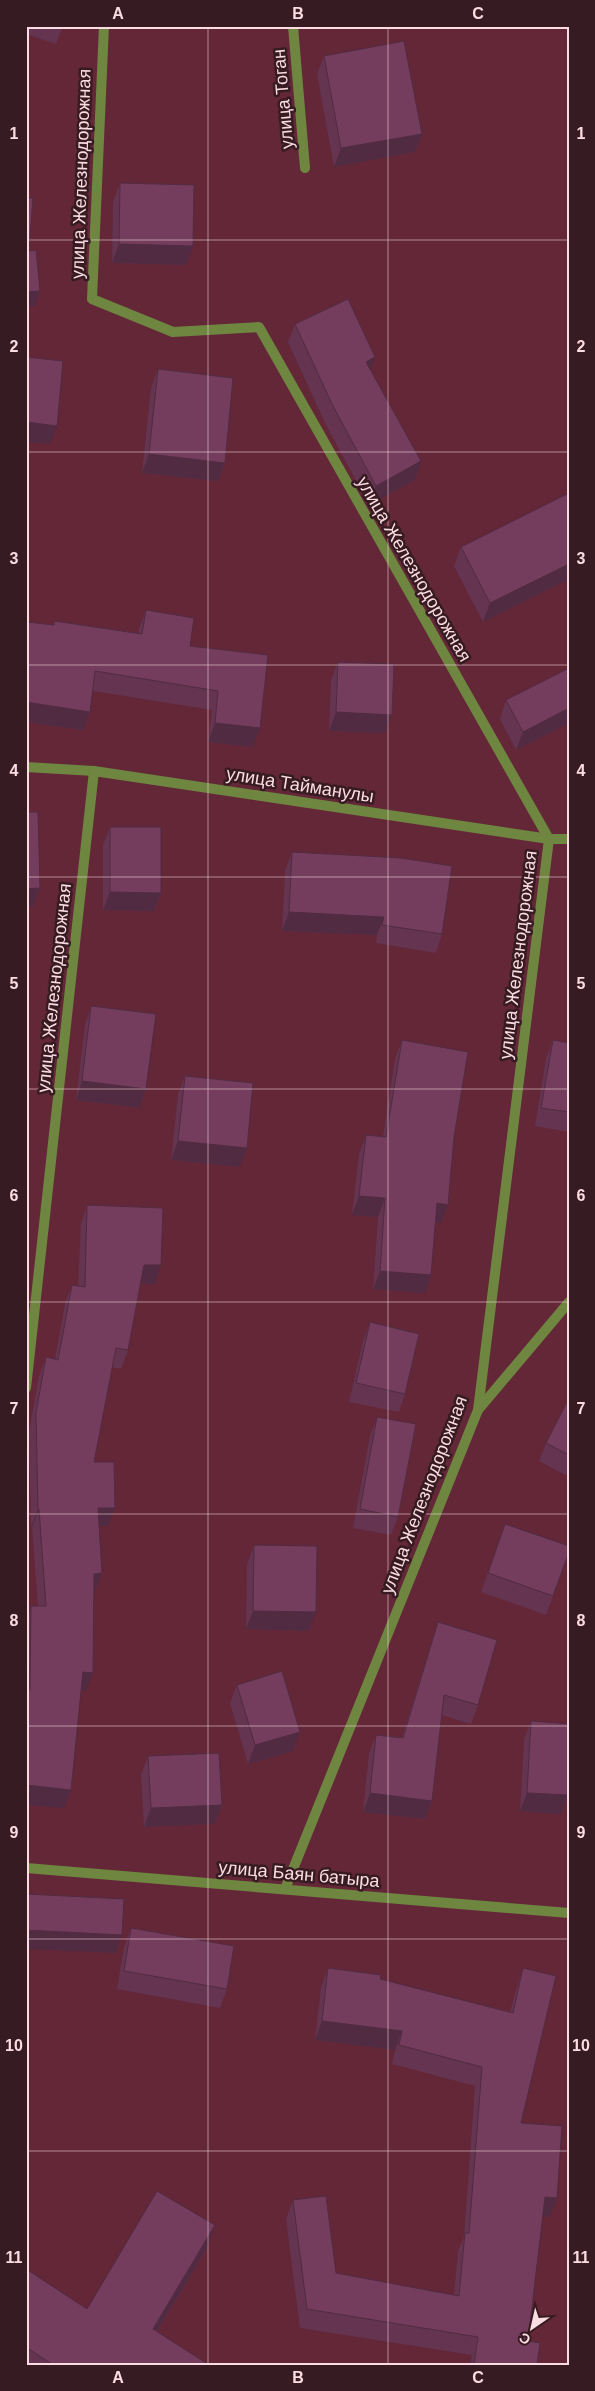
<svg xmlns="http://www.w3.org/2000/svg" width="595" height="2391" viewBox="0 0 595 2391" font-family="Arial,sans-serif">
<rect width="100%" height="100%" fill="#632738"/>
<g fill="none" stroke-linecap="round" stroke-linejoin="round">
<path stroke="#6e8640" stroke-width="10" d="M478 1410 569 1302"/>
<g stroke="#6e8640" stroke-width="10">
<path d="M104 26 92 299 173 332 259 327 549 839 478 1410 285 1889"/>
<path d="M293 26 305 168"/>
<path d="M26 767 94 771 549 839H569"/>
<path d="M26 1388 94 771"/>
</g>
<path stroke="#6e8640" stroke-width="10" d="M26 1868 569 1913"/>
</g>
<g fill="#643450">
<path d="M26 26H63L56 44 26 34Z"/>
<path d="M324 56 422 134 415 152 334 167 317 74Z"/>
<path d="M120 183 186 265 112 263 113 202Z"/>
<path d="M295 324 371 370 415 480 369 505 325 423 288 342Z"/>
<path d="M158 369 225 463 218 481 142 473 151 388Z"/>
<path d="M569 498V579L483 622 454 566 461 547Z"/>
<path d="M146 610 190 646 253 747 208 742 212 710 93 691 90 712 83 730 26 722V622L53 625 54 621 139 633V629Z"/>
<path d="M338 662 385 733 329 731 331 680Z"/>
<path d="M569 668V723L516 750 500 719 506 700Z"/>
<path d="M110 827 161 893 154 911 103 910V845Z"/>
<path d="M292 852 442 934 436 953 376 943 377 935 282 931 285 871Z"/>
<path d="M91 1006 140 1108 76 1100 85 1025Z"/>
<path d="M402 1040 441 1223H435L431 1275 425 1293 373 1289 378 1217 352 1215 359 1154 366 1135 383 1137 395 1059Z"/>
<path d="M553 1040 569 1043V1132L535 1126 546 1059Z"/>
<path d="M185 1076 240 1167 171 1160 178 1094Z"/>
<path d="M87 1205 155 1284 140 1283 128 1350 121 1369 112 1367 94 1462 108 1526H99L102 1573 95 1592H94L86 1691H81L71 1790 64 1808 26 1805V1620L31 1606H38L32 1527H31L29 1432 39 1376 46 1357 55 1359 65 1304 72 1285 78 1286 81 1224Z"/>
<path d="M370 1322 405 1394 399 1412 349 1402 363 1341Z"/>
<path d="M569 1403V1477L539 1461 546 1443Z"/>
<path d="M377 1417 398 1517 391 1535 353 1528 370 1436Z"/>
<path d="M505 1524 553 1596 546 1615 481 1592Z"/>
<path d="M254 1545 316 1612 309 1631 246 1629 247 1564Z"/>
<path d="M438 1622 478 1705 471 1724 441 1715 425 1819 363 1812 369 1753 376 1735 402 1737 432 1641Z"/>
<path d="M237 1685 300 1732 293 1751 248 1764 230 1703Z"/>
<path d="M531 1721 561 1814 520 1811 524 1740Z"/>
<path d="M148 1756 222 1805 215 1824 144 1827 141 1775Z"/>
<path d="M131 1928 227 1989 220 2008 117 1989 124 1947Z"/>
<path d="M328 1968 380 1979 510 2012 517 1987 523 1968 521 2123 557 2198 550 2217 543 2216 528 2341 537 2365H470L472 2355 300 2328 286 2219 293 2200 336 2273 454 2295 458 2251 464 2237 475 2086 392 2064 395 2050 315 2040 321 1987Z"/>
<path d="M215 2225 207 2248 157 2332 209 2365H26V2269L87 2309Z"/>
</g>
<g fill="#512b41">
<path d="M422 134 415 152 334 167 341 148Z"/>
<path d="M119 244 193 246 186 265 112 263Z"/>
<path d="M40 291 35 306 26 307V292Z"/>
<path d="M375 357 369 376 366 362Z"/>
<path d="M26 422 57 426 50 444 26 442Z"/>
<path d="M149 454 225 463 218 481 142 473Z"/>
<path d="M421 461 415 480 369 505 376 486Z"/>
<path d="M569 564V579L483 622 490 603Z"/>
<path d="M26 702 90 712 83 730 26 722Z"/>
<path d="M569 708V723L516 750 523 732Z"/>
<path d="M336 712 392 715 385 733 329 731Z"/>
<path d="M215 723 260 728 253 747 208 742Z"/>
<path d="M40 888 33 907H26V889Z"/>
<path d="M110 892 161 893 154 911 103 910Z"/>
<path d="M289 912 384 917 377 935 282 931Z"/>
<path d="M82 1081 146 1089 140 1108 76 1100Z"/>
<path d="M178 1141 247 1148 240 1167 171 1160Z"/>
<path d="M359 1196 385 1198 378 1217 352 1215Z"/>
<path d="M437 1203 448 1205 441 1223 430 1222Z"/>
<path d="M144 1265H161L155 1284 137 1283Z"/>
<path d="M380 1271 431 1275 425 1293 373 1289Z"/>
<path d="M98 1508H115L108 1526H91Z"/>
<path d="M38 1509H39L32 1527H31Z"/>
<path d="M102 1573 95 1592 87 1593 94 1574Z"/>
<path d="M253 1611 316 1612 309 1631 246 1629Z"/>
<path d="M83 1672 93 1673 86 1691H76Z"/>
<path d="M300 1732 293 1751 248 1764 255 1745Z"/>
<path d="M26 1785 71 1790 64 1808 26 1805Z"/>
<path d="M370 1793 432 1801 425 1819 363 1812Z"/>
<path d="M527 1793 568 1795 561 1814 520 1811Z"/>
<path d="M222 1805 215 1824 144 1827 151 1808Z"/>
<path d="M26 1930 122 1935 116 1953 26 1949Z"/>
<path d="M322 2021 402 2031 395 2050 315 2040Z"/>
<path d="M545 2197 557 2198 550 2217 538 2216Z"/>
<path d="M215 2225 207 2248 144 2353 153 2329Z"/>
</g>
<g fill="#743d5d" stroke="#512b41">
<path d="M404 41 422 134 341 148 324 56Z"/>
<path d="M120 183 194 185 193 246 119 244Z"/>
<path d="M26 198H33L29 251 36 250 40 291 26 292Z"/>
<path d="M348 299 375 357 366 362 421 461 376 486 332 404 295 324Z"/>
<path d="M26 357 63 361 57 426 26 422Z"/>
<path d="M158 369 233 378 225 463 149 454Z"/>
<path d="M567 494 569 498V564L490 603 461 547Z"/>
<path d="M146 610 194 618 190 646 268 655 260 728 215 723 218 691 95 671 90 712 26 702V622L54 625V621L142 634Z"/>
<path d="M338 662 394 664 392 715 336 712Z"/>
<path d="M569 668V708L523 732 506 700Z"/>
<path d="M26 812H38L40 888 26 889Z"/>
<path d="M110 827H161V893L110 892Z"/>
<path d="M292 852 401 858 452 866 442 934 382 925 384 917 289 912Z"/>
<path d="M91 1006 156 1014 146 1089 82 1081Z"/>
<path d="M402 1040 468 1052 454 1137 448 1205 437 1203 431 1275 380 1271 385 1198 359 1196 366 1135 386 1137Z"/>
<path d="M553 1040 569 1043V1112L541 1108Z"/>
<path d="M185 1076 253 1083 247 1148 178 1141Z"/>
<path d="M87 1205 163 1208 161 1265H144L128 1350 116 1348 94 1462H114L115 1508H98L102 1573 94 1574 93 1673 83 1672 71 1790 26 1785V1690H30L31 1606H46L39 1509H38L36 1413 46 1357 58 1360 72 1285 85 1287Z"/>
<path d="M370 1322 419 1334 405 1394 356 1383Z"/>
<path d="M567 1402 569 1403V1455L546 1443Z"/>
<path d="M377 1417 416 1424 398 1517 360 1509Z"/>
<path d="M505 1524 569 1546V1552L553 1596 488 1573Z"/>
<path d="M254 1545 317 1546 316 1612 253 1611Z"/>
<path d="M438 1622 497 1640 478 1705 444 1695 432 1801 370 1793 376 1735 403 1738Z"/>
<path d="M282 1671 300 1732 255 1745 237 1685Z"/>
<path d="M531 1721 569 1724V1776L568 1795 527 1793Z"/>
<path d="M219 1753 222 1805 151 1808 148 1756Z"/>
<path d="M26 1894 124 1899 122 1935 26 1930Z"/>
<path d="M131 1928 234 1946 227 1989 124 1971Z"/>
<path d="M328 1968 381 1975 380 1979 513 2013 523 1968 556 1976 521 2123 562 2126 557 2198 545 2197 528 2341 540 2343 537 2365H474L478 2337 307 2309 293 2200 326 2196 336 2273 459 2296 465 2233H469L482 2067 399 2045 402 2031 322 2021Z"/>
<path d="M157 2191 215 2225 153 2329 209 2365H53L26 2347V2269L87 2309Z"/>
</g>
<path fill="none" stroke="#fbdce2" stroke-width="1" stroke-opacity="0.55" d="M208 26V2365M388 26V2365M26 240H569M26 452H569M26 665H569M26 877H569M26 1089H569M26 1302H569M26 1514H569M26 1726H569M26 1939H569M26 2151H569"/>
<g text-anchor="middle" stroke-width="5" stroke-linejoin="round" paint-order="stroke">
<g font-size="18" fill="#fbdce2" stroke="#371b22">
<text transform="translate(283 99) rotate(-95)" y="6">улица Тоган</text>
<text transform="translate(81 174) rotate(-88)" y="6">улица Железнодорожная</text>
<text transform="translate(414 569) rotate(60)" y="6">улица Железнодорожная</text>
<text transform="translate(300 785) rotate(9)" y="6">улица Тайманулы</text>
<text transform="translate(518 955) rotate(-83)" y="6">улица Железнодорожная</text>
<text transform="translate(54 988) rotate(-84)" y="6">улица Железнодорожная</text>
<text transform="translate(424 1495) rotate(-69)" y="6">улица Железнодорожная</text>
<text transform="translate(299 1874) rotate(5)" y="6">улица Баян батыра</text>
</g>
</g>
<rect width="595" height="2391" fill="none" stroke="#371b22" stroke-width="55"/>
<g transform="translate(532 2328) rotate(214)" stroke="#371b22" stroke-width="4" paint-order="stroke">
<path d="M0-4L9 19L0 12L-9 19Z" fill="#fbdce2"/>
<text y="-8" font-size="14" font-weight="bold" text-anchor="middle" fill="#fbdce2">С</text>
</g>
<rect x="28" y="28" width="540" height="2336" fill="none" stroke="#fbdce2" stroke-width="2"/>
<g font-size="16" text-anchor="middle" font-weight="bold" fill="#fbdce2">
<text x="118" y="19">A</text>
<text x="298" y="19">B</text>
<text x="478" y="19">C</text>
<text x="14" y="139">1</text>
<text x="581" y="139">1</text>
<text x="14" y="352">2</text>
<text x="581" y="352">2</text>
<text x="14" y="564">3</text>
<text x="581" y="564">3</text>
<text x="14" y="776">4</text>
<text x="581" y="776">4</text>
<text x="14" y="989">5</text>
<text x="581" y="989">5</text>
<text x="14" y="1201">6</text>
<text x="581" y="1201">6</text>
<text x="14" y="1414">7</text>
<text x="581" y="1414">7</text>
<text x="14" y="1626">8</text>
<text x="581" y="1626">8</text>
<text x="14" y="1838">9</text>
<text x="581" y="1838">9</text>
<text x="14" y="2051">10</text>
<text x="581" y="2051">10</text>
<text x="14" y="2263">11</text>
<text x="581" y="2263">11</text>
<text x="118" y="2383">A</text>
<text x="298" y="2383">B</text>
<text x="478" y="2383">C</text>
</g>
</svg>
